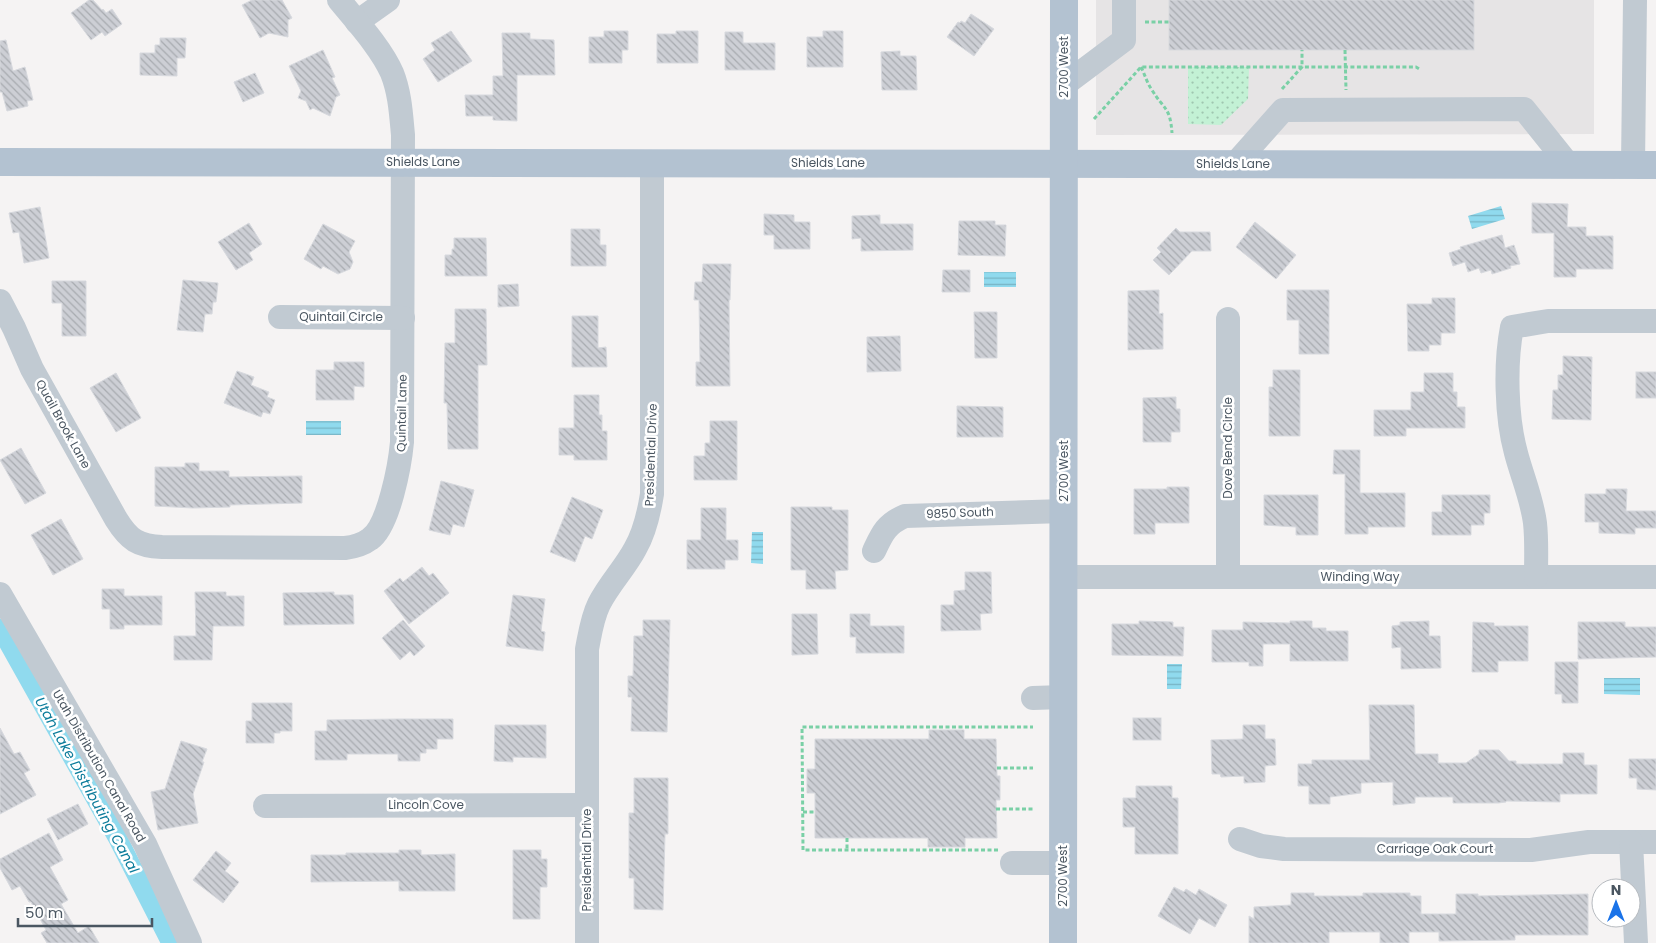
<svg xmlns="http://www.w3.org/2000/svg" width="1656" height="943" viewBox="0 0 1656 943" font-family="Poppins,sans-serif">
<defs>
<pattern id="park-dots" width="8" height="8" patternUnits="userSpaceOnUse" patternTransform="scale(1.25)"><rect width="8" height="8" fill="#c3f1d5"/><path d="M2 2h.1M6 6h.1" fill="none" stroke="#a0c6b0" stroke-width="1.8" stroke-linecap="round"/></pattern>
<pattern id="water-rules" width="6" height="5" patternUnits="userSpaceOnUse" patternTransform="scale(1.25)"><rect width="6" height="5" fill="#90daee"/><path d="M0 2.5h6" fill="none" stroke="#78b4c4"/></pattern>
<pattern id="building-back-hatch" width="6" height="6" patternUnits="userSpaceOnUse" patternTransform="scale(1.25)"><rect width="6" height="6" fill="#cdcfd5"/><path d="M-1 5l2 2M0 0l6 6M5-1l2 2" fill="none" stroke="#a8abb0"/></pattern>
</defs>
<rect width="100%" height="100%" fill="#f5f3f3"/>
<path fill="#e6e4e5" d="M1096 0H1594V134L1096 135Z"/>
<path fill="url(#park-dots)" d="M1188 67H1249L1248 99 1221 125 1188 124Z"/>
<g fill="url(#water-rules)">
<path d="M1501 206 1505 219 1472 229 1468 216Z"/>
<rect x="984" y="272" width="32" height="15"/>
<rect x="306" y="421" width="35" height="14"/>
<path d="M752 532H763V564L751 563Z"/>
<path d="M1167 664H1182L1181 689H1167Z"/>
<path d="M1604 678H1640V695L1604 694Z"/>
</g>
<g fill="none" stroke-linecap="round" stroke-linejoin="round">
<path stroke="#90daee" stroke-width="19" d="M0 628 117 837 171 943"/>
</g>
<g fill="url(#building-back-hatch)" stroke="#d7d9de">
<path d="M89 0H93L102 10 103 9 106 13 112 9 122 24 105 36 102 32 91 40 71 13Z"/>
<path d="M252 0H282L292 18 288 20V37L269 33 260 38 242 5Z"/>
<rect x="1169" y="0" width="305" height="50"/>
<path d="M971 14 994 29 974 56 947 37 958 22 960 23 961 21 965 23Z"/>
<path d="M451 31 472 61 438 82 423 59 435 50 431 43Z"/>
<path d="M604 31H628V50H622V63H589V37H604Z"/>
<path d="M676 31H698V63H657V34H676Z"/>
<path d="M823 31H843V67H807V37H823Z"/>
<path d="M725 32H743V43H775V70H725Z"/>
<path d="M502 33H530V39L554 40 555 75H517V121L493 120V116H466L465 95H493V76H503Z"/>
<path d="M160 38H186L185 58H177V76L140 75V53H155V45H160Z"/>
<path d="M6 40 13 71 25 67 33 100 27 101 28 106 7 111 2 92H0V41Z"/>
<path d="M323 50 335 77 332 78 340 95 336 97 330 116 313 108 310 110 306 101 298 98 301 91 289 66Z"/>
<path d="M900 51V56H916L917 90H882L881 52Z"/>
<path d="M255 73 264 93 243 102 234 82Z"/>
<path d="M1532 203 1568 204 1567 227H1586V236H1613V269H1576V277H1554V233H1532Z"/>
<path d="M40 207 49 258 24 263 19 232 13 233 9 213Z"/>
<path d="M764 214 794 215V222H810V249H774V235H764Z"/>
<path d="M880 215V224H913V250L861 251V238L852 239V216Z"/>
<path d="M959 221H995V225H1006L1005 256 958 255Z"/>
<path d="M1255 222 1296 255 1276 279 1236 247Z"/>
<path d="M249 223 262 244 249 253 253 260 236 270 218 242Z"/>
<path d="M323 224 355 241 349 252 353 262 350 269 338 274 323 266 321 269 304 259Z"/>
<path d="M1176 228 1180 232H1210L1211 251H1192L1169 275 1153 260 1161 252 1157 248Z"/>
<path d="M571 229H600V245H606V266H571Z"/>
<path d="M1502 235 1505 248 1514 245 1520 264 1510 266 1511 268 1492 274 1491 270 1481 273 1479 268 1468 272 1465 262 1453 266 1449 253 1461 249 1460 247Z"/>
<path d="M454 238H486L487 276H445V255H452V249H454Z"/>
<path d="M703 264H731L730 300H729L730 386H696V362H700L699 300H694L695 282H702Z"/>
<path d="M943 270H970V292H942Z"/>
<path d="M183 280 218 283 216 302H213L212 314H205L203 332 177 330Z"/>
<path d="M52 281H86V336H62V303H52Z"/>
<path d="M518 284 519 306 498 307V285Z"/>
<path d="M1159 290V314L1163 313V349L1128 350V291Z"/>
<path d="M1287 290H1329V354H1299V320H1287Z"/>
<path d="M1432 298H1455V333H1441V345H1429V351H1408L1407 304H1432Z"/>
<path d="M455 309H486L487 365H478V449H448L447 403H444L445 343H455Z"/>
<path d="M974 312H997V358H975Z"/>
<path d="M572 316H598V348L606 347 607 367H572Z"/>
<path d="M900 336 901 371 867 372V337Z"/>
<path d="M1563 356 1592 357 1591 420 1552 419 1553 390H1558V375H1563Z"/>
<path d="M334 362H364V387L354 386V400H316V370H334Z"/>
<path d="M1273 370H1300V436H1269V387H1273Z"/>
<path d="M237 371 254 377 251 385 269 392 267 397 275 400 270 414 263 412 261 417 224 403Z"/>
<rect x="1636" y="372" width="20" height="26"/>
<path d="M116 373 141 418 116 432 90 388Z"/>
<path d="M1424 373H1453V392H1457V407H1465V428H1406V436H1374V410H1411V392H1424Z"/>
<path d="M574 395H599V415H602V431H607V460H574V455H559V428H574Z"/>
<path d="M1176 397V409H1180V432H1171V442H1143V398Z"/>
<path d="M957 406 1003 407V437H957Z"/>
<path d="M710 421H737V480H694V456H705V443H710Z"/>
<path d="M21 448 46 493 25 504 0 460Z"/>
<path d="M1334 450H1360V493H1405V527H1368V534H1345V474H1333Z"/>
<path d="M185 463H199V471H229V477L302 476V503L230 505V507L193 508 155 506V467H185Z"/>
<path d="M441 481 474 490 464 527 453 524 450 535 429 530Z"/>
<path d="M1167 487H1189V523H1155V534H1134V489H1167Z"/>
<path d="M1606 489H1627L1626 511H1656V528H1635V534L1599 533V522H1585V494H1606Z"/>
<path d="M1264 495H1318V535H1296V527L1264 525Z"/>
<path d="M1442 495H1490V513H1484V525H1471V535H1432V512H1442Z"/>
<path d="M572 497 603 510 592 539 585 536 575 562 550 552Z"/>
<path d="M791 507H832V510H848V570L835 571 836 589H806V570H791Z"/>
<path d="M701 508H726V540H738V560H725V569H687V540H701Z"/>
<path d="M61 519 83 559 53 575 31 535Z"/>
<path d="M422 567 429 576 433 573 449 593 409 624 384 591 400 578 403 582Z"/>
<path d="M965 572H991L992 613 980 614 981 630 941 631V605H954V591L965 590Z"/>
<path d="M102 589H124V596H162V625H124V629H110V609H102Z"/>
<path d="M195 592H226V596H244V626H213L212 660H174V636H196Z"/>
<path d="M334 592V595H353L354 624 284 625 283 593Z"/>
<path d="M513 595 545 599 541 631 545 632 543 651 506 646Z"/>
<path d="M792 614H817L818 654 792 655Z"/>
<path d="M850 614H870V626H904V653H856V637H850Z"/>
<path d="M403 620 425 646 414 656 410 651 400 660 382 638Z"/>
<path d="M643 620H670L667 732 631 731 632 697H628V676H633L634 636H643Z"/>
<path d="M1139 621 1173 622V627H1184L1183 656 1112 655V624H1139Z"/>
<path d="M1290 621H1312V628H1326V631H1348V661H1290V644H1263V666H1249V662H1212V630H1243V622L1290 623Z"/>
<path d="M1429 621V636H1440L1441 668 1401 669V647L1392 648V626L1400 625V622Z"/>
<path d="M1473 622 1494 623V626H1528V661H1498V672H1472Z"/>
<path d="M1578 622H1625V627H1656V657L1578 659Z"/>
<path d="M1555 662H1578V703H1562V694H1555Z"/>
<path d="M252 703H292V731H280V733H274V743H246V721H252Z"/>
<path d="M1369 705H1414L1415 754H1438V763H1466L1479 754V750H1499L1509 761H1516V764H1563V753H1584V765H1597V794H1560V802L1506 801V802L1498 803H1453V797H1415V803L1393 805V782L1361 783V793L1330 797V804H1309V786H1298V764H1312V760H1370Z"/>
<rect x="1133" y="718" width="28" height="22"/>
<path d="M399 719H453V739H437V749H426V753H420V761H398V754H347V760H315V731H327V720Z"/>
<path d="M495 725H546V758L513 757V762L494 761Z"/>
<path d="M1243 725H1265V739H1275L1276 765 1265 766V782L1244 783V776L1221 777 1220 774H1212L1211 740 1243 739Z"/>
<path d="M0 728 14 754 20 752 30 770 24 773 36 795 0 814Z"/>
<path d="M929 730H964V739H996L997 776H1000V800H996L997 838H965V847H928V838H815V793H807V769H815V739H929Z"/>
<path d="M181 741 207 749 202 762H204L193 794 198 823 158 830 151 792 165 789Z"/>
<path d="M1629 759H1656V790L1637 789V778H1629Z"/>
<path d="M634 778H668V834H665L663 910 634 909V878H629V813H634Z"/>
<path d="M1136 786H1172V798H1178V854H1135V827H1123V798H1136Z"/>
<path d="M78 804 88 824 58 840 47 819Z"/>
<path d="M49 833 63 860 50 867 68 900 61 904 78 933 89 926 99 943H47L41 933 46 930 31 902H29L20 886 12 890 0 868V859Z"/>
<path d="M399 850H421V855L455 854V891H399V881L311 882V855H346V853H399Z"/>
<path d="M513 850H541V859H547V887H540V919H513Z"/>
<path d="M216 851 231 863 225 871 239 882 223 903 193 880Z"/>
<path d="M1174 887 1184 892 1186 889 1196 895 1199 889 1227 905 1215 927 1199 918 1190 934 1158 916Z"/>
<path d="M1291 893H1314V896H1363V893H1410V896H1421V914H1456V894H1478V896L1588 894V935H1515V940L1439 941V932H1409V943H1380V932H1329V943H1249V916L1254 919V907L1291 905Z"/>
</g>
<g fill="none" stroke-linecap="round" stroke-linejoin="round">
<g stroke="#7ad0a6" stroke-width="3" stroke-dasharray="4 2.5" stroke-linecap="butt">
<path d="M1145 22H1169"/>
<path d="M1345 50 1346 90"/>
<path d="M1141 67C1145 75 1147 83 1152 90 1164 110 1170 106 1172 133"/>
<path d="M1282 89 1302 67V50"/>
<path d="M1094 119 1141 67H1416L1421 70"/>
<path d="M997 768H1033"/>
<path d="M996 809H1033"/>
<path d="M803 812H815"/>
<path d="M847 838V851"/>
<path d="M998 850H803L802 727H1033"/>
</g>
<g stroke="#c1cad2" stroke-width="24">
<path d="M357 22 388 0"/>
<path d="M1064 85 1124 40V0"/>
<path d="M1235 164 1283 110 1524 109 1568 164"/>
<path d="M1633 165 1635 0"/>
<path d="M0 301 14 328 32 369 116 519C129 540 138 546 162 547L345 548C354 547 362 545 370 539 389 526 400 464 402 442L403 135C401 114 400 93 392 73 381 48 357 22 339 0"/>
<path d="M280 317 403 318"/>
<path d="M1228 319V577"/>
<path d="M874 551C882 534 886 524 905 516L1064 511"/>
<path d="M1063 577H1656"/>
<path d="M1536 577C1536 559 1537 541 1535 523 1532 499 1522 476 1516 453 1506 417 1505 363 1512 327L1548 321H1656"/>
<path d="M0 594 145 844 190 943"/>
<path d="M1033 698 1063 697"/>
<path d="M265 806 587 805"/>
<path d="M1240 839 1261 846 1284 849 1531 850 1589 842H1656"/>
<path d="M1631 842 1636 943"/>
<path d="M1012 863H1063"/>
<path d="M587 943V649C590 634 592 618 599 604 609 584 625 568 635 549 645 532 649 513 652 494V163"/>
</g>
<g stroke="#b3c2d1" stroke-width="28">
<path d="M0 162 1656 165"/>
<path d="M1063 943 1064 0"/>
</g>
</g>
<g text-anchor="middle" stroke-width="5" stroke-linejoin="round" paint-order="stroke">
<g font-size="12" fill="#4a5661" stroke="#fff">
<text transform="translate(1064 67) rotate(-90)" y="4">2700 West</text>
<text x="423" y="166">Shields Lane</text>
<text x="828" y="167">Shields Lane</text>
<text x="1233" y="168">Shields Lane</text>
<text x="341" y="321">Quintail Circle</text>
<text transform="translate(402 413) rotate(-89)" y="4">Quintail Lane</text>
<text transform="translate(63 424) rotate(61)" y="4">Quail Brook Lane</text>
<text transform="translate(1228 448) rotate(-90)" y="4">Dove Bend Circle</text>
<text transform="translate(651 455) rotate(-88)" y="4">Presidential Drive</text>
<text transform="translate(1064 471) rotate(-90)" y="4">2700 West</text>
<text transform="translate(960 513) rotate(-2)" y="4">9850 South</text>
<text x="1360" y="581">Winding Way</text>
<text transform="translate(99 766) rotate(60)" y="4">Utah Distribution Canal Road</text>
<text x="426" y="809">Lincoln Cove</text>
<text x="1435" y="853">Carriage Oak Court</text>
<text transform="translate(587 860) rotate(-90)" y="4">Presidential Drive</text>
<text transform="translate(1063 876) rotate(-90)" y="4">2700 West</text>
</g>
<g font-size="14" font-style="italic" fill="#0c7c9b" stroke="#fff">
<text transform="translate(87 785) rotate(61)" y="5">Utah Lake Distributing Canal</text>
</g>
</g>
<g transform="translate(1616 903)"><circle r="24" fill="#ffffff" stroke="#b7bbc0"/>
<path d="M0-4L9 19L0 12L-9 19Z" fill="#1a73e8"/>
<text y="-8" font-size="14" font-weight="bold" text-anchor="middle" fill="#4a5661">N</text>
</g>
<path d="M18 918v8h134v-8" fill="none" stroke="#4a5661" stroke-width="2.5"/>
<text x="25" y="918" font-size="15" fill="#4a5661" stroke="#ffffff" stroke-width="4" paint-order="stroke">50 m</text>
</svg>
